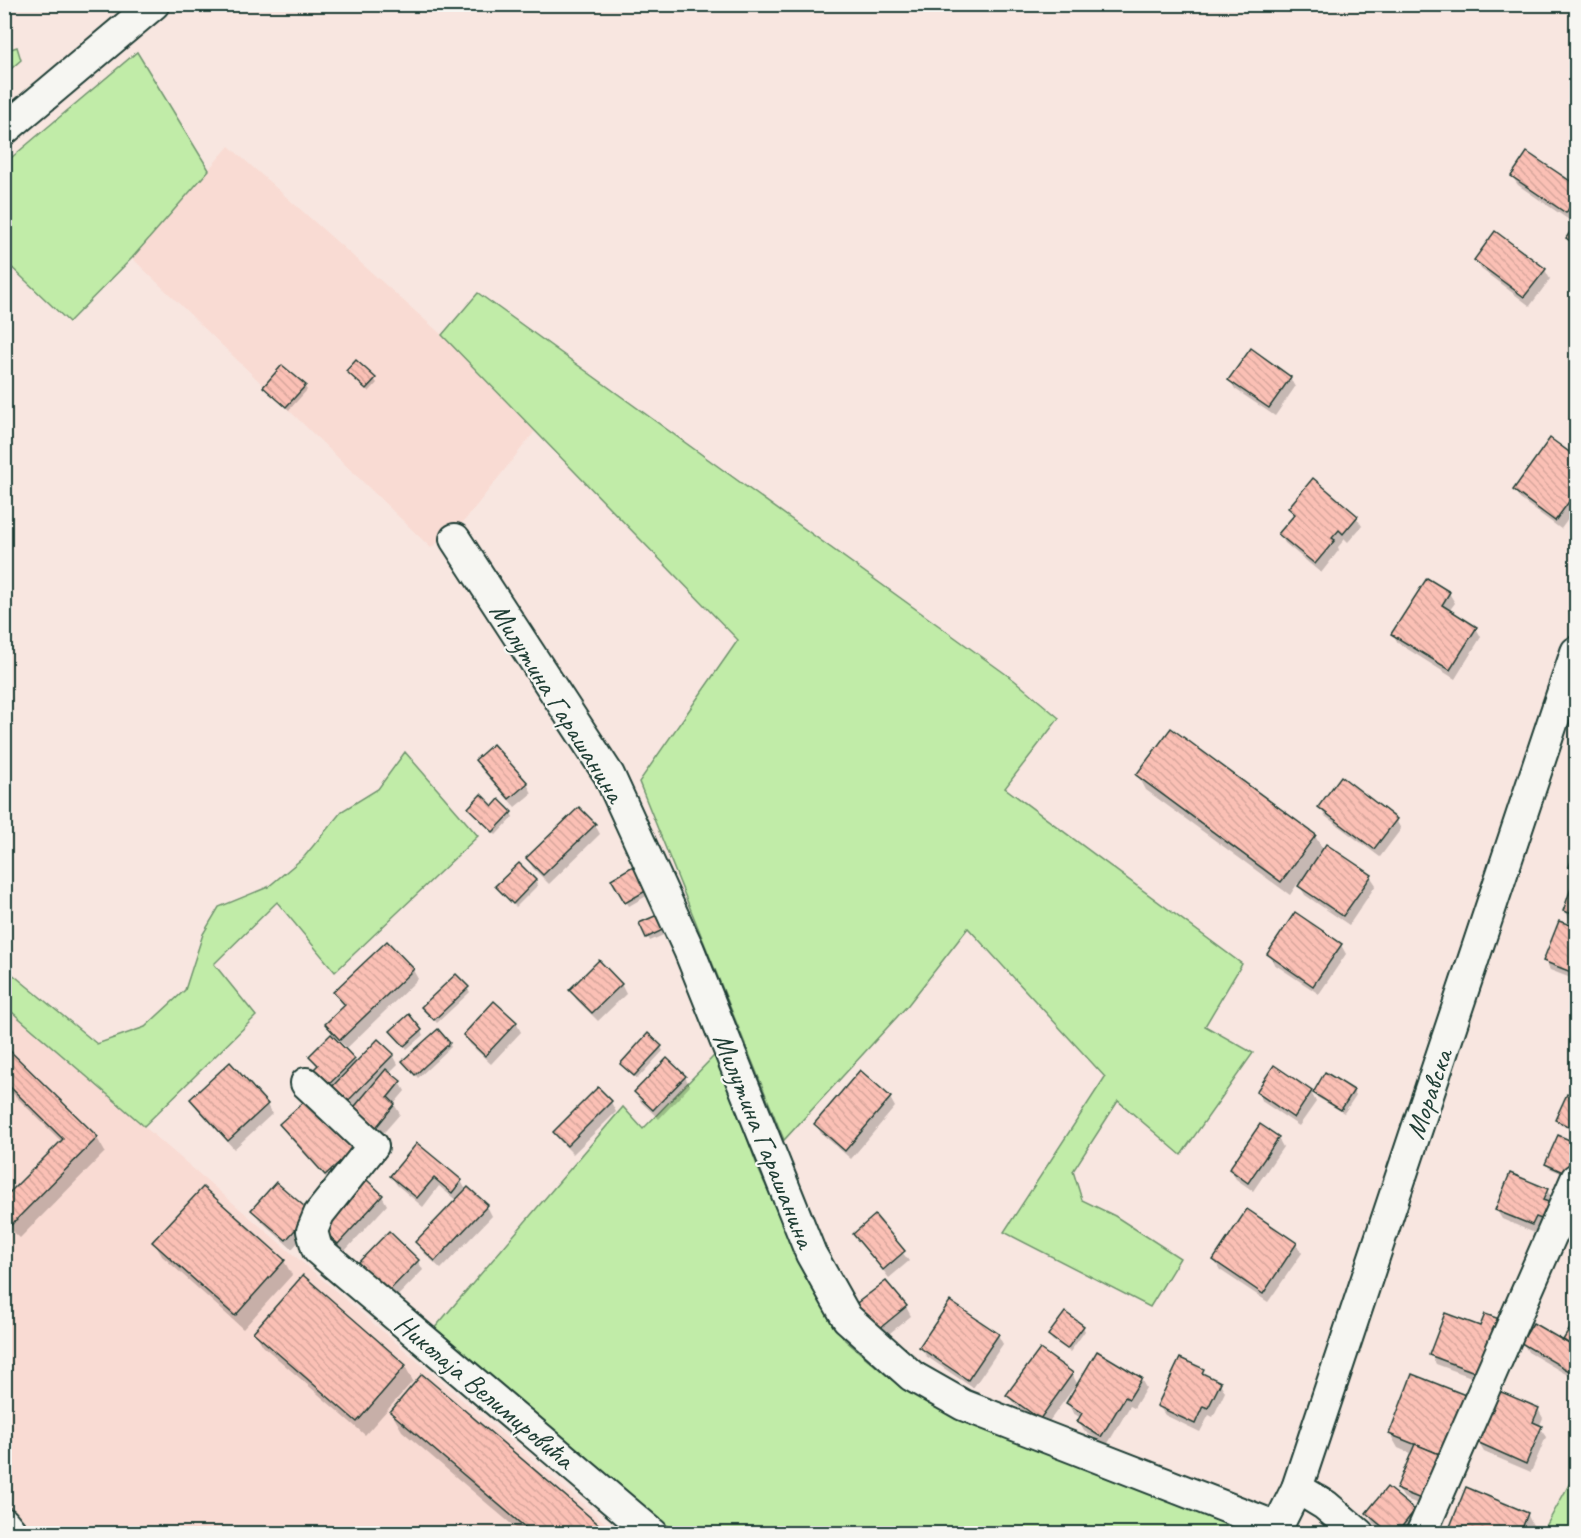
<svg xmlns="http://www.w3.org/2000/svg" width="1581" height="1538" viewBox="0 0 1581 1538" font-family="Caveat,sans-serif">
<defs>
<pattern id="building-back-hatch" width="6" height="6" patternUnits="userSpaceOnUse" patternTransform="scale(1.5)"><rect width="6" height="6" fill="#fbc0b5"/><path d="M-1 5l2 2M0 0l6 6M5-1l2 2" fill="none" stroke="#d7a69c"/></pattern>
</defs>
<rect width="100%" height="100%" fill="#f8e6e0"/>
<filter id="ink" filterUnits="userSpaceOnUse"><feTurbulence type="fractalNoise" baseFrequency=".0167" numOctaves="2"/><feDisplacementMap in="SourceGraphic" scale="12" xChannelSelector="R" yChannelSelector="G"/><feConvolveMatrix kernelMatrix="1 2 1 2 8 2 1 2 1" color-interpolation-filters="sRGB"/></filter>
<g filter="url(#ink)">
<g fill="#f9dbd3">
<path d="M229 146 442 335 535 431 465 520 431 548 132 258Z"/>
<path d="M4 1006 617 1533H32L5 1501Z"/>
</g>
<g fill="#c1eca8" stroke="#70946e" stroke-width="1.5">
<path d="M17 47 21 60 5 74V51Z"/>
<path d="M137 52 209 170 132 258 69 322 5 261V163Z"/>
<path d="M478 293 1014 680 1059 718 1005 788 1242 964 1205 1026 1253 1053 1181 1155 1118 1101 1073 1171 1082 1200 1115 1216 1180 1258 1150 1307 1004 1232 1105 1077 968 928 908 1005 784 1140 639 782 738 640 442 335Z"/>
<path d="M405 752 478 836 335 972 277 902 214 964 256 1016 144 1126 5 1006V968L97 1044 145 1027 185 990 203 934 219 907 268 887 304 857 342 811 378 789Z"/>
<path d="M716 1054 758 1168 806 1278 845 1340 892 1380 940 1410 1238 1524 1242 1533H673L475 1364 433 1330 623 1107 643 1129Z"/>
<path d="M1576 1472V1533H1541L1545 1528Z"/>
</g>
<g fill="#0003">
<path d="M1527 154 1576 187V214L1572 222 1518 185 1512 176Z"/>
<path d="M1576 226V250L1568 238Z"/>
<path d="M1476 260 1545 270 1550 279 1530 306 1481 269Z"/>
<path d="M348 371 374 379 377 383 369 392Z"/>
<path d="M1290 378 1295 387 1275 416 1235 389 1230 380Z"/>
<path d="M304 386 307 390 289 410 268 391Z"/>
<path d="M1551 441 1576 459V508L1561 529 1520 499 1515 490Z"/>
<path d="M1290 508 1356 517 1362 526 1348 542 1345 539 1338 547 1339 550 1321 573 1285 543 1280 534 1295 516Z"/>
<path d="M1427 580 1449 593 1455 603 1449 611 1476 628 1481 637 1455 679 1398 643 1393 634Z"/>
<path d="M477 761 527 784 532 793 515 807 482 770Z"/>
<path d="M1138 775 1315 836 1324 851 1370 876 1376 885 1349 925 1305 895 1298 883 1290 895 1146 790Z"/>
<path d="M1320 807 1396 820 1401 829 1380 857 1325 816Z"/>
<path d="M493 808 511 813 513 817 496 835 472 812Z"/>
<path d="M595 825 600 834 549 884 533 868 528 859Z"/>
<path d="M1576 850V876L1571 867Z"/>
<path d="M519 865 538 885 516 907 497 886Z"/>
<path d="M635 867 650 894 629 906 613 880Z"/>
<path d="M1575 882H1576V922L1570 920 1565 910Z"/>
<path d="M661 915 670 932 650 941 641 924Z"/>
<path d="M1559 923 1576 929V980L1550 970 1545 961Z"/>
<path d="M1341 945 1346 954 1319 994 1274 964 1269 954Z"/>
<path d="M413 970 418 979 347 1048 332 1034 327 1024 345 1007 335 992Z"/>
<path d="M621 984 626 994 598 1021 576 999 571 990Z"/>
<path d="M467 988 470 992 437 1023 426 1011Z"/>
<path d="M516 1023 521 1032 491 1064 470 1044 465 1035Z"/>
<path d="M421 1031 423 1035 407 1049 394 1035Z"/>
<path d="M449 1043 451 1047 418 1078 407 1065Z"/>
<path d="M4 1047 97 1138 105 1152 20 1238 4 1223V1200L62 1142 4 1085Z"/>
<path d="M661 1047 663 1051 637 1079 622 1064Z"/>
<path d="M393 1055 398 1064 389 1073 400 1082 405 1091 394 1104 400 1114 379 1138 336 1100 311 1056 354 1060 356 1064Z"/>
<path d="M230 1064 267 1105 272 1114 234 1149 197 1108 192 1099Z"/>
<path d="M685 1077 690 1086 659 1119 641 1102 636 1093Z"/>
<path d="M1353 1091 1356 1095 1344 1113 1317 1097 1315 1093Z"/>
<path d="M1258 1092H1311L1316 1102 1299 1126 1263 1102Z"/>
<path d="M1568 1096 1576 1100V1132L1559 1124 1557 1120Z"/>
<path d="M890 1098 895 1107 851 1159 821 1133 816 1124Z"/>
<path d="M611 1102 616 1112 573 1154 560 1141 555 1132Z"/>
<path d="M281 1124 352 1151 331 1183 286 1133Z"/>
<path d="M1559 1137 1576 1145V1175L1575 1179 1549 1168 1547 1163Z"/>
<path d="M1278 1138 1283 1147 1253 1191 1236 1179 1230 1169Z"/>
<path d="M417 1145 461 1181 466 1190 487 1206 492 1216 441 1269 423 1252 417 1243 457 1201 439 1186 423 1207 397 1185 391 1176Z"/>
<path d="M367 1182 382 1196 387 1205 344 1252 330 1239 324 1230Z"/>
<path d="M1547 1190 1552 1200 1537 1234 1502 1219 1496 1209Z"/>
<path d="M253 1210 315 1223 292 1249 259 1219Z"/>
<path d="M875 1218 909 1261 889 1278 855 1234Z"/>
<path d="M389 1233 418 1261 423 1270 387 1307Z"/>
<path d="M154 1242 284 1261 292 1275 243 1329 162 1256Z"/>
<path d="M1296 1244 1302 1253 1268 1302 1220 1270 1214 1260Z"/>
<path d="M303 1277 405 1366 413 1381 365 1435 263 1346 255 1332Z"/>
<path d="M855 1307H906L911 1316 880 1341Z"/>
<path d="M1576 1322V1380L1528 1352 1523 1343 1564 1342Z"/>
<path d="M1083 1327 1085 1331 1070 1352 1052 1340 1050 1335Z"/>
<path d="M1481 1328 1493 1385 1436 1364 1431 1354Z"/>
<path d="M998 1335 1003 1344 973 1388 926 1356 921 1347Z"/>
<path d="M1203 1370 1206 1377 1220 1383 1225 1392 1213 1417 1209 1415 1200 1432 1165 1415 1159 1406Z"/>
<path d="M1072 1374 1078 1385 1141 1379 1146 1388 1134 1408 1130 1406 1107 1445 1084 1431 1079 1422 1081 1418 1073 1413 1068 1403 1077 1387 1075 1386 1045 1427 1014 1404 1008 1395Z"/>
<path d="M1413 1376 1436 1512 1404 1498 1398 1489 1412 1454 1398 1448 1390 1434Z"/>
<path d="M1576 1399V1414L1572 1406Z"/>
<path d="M1538 1409 1543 1418 1539 1427 1546 1437 1531 1472 1484 1452 1478 1442Z"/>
<path d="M391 1412 608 1534H523L402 1431Z"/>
<path d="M1387 1489 1414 1511 1419 1521 1409 1534H1387L1373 1523 1368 1513Z"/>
<path d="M1527 1514 1535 1529 1533 1534H1449Z"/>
</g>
<g fill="url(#building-back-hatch)" stroke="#1f3d34" stroke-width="1.5">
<path d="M1527 152 1576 185V198L1566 213 1511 176Z"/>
<path d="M1576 223V245L1566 238Z"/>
<path d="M1495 231 1546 269 1524 297 1474 260Z"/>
<path d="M1251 348 1291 377 1269 408 1228 380Z"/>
<path d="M356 360 376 378 366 389 346 371Z"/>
<path d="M282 365 306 385 286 407 263 387Z"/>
<path d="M1550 438 1576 457V465L1570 473 1576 478V492L1555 521 1513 490Z"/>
<path d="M1313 478 1358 516 1343 534 1339 530 1332 538 1335 540 1315 564 1278 534 1295 514 1288 508Z"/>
<path d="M1427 578 1450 592 1442 605 1477 627 1450 670 1391 634Z"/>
<path d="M1171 728 1316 835 1281 882 1136 775Z"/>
<path d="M493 744 528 783 509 799 475 760Z"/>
<path d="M1341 776 1397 819 1374 849 1318 807Z"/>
<path d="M481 794 493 806 499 799 512 812 493 832 468 808Z"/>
<path d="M579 807 596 824 543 875 526 858Z"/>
<path d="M1326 844 1372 875 1343 916 1298 886Z"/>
<path d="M1576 846V870L1569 867Z"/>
<path d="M519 863 536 880 513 904 495 886Z"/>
<path d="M635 865 649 889 625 903 611 879Z"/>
<path d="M1574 880 1576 881V915L1563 911Z"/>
<path d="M1295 912 1342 944 1313 986 1267 954Z"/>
<path d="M662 913 669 927 646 938 639 923Z"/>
<path d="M1559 921 1576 927V974L1543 961Z"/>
<path d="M387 941 414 969 340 1040 325 1024 345 1005 333 992Z"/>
<path d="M599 960 622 984 592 1013 569 990Z"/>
<path d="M456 974 469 987 434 1020 421 1007Z"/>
<path d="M494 1001 517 1022 485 1056 463 1035Z"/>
<path d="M409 1014 422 1030 404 1046 390 1031Z"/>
<path d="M438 1029 450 1043 415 1075 402 1061Z"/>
<path d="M648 1033 662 1046 634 1076 620 1064Z"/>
<path d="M331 1034 355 1059 324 1089 309 1074 318 1065 309 1056Z"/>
<path d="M378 1039 394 1054 344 1105 329 1090Z"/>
<path d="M4 1045 98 1137 11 1225 4 1219V1198L63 1139 4 1081Z"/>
<path d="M667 1058 686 1076 653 1110 634 1092Z"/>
<path d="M230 1062 268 1104 228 1141 190 1099Z"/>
<path d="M1274 1065 1312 1091 1294 1118 1256 1092Z"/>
<path d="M386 1069 401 1081 388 1097 395 1104 374 1130 351 1111Z"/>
<path d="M860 1070 891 1097 845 1151 814 1124Z"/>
<path d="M1325 1072 1354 1090 1341 1110 1313 1093Z"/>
<path d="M598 1087 612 1101 567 1146 553 1132Z"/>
<path d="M1567 1094 1576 1099V1130L1555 1120Z"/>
<path d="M308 1098 353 1150 325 1175 279 1124Z"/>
<path d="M1260 1124 1279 1137 1248 1183 1229 1169Z"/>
<path d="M1558 1135 1576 1143V1167L1572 1176 1545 1164Z"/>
<path d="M417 1143 462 1180 452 1193 434 1178 417 1198 390 1176Z"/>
<path d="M1510 1173 1548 1189 1543 1200 1551 1203 1544 1220 1536 1217 1532 1225 1495 1210Z"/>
<path d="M367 1180 383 1195 338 1244 322 1229Z"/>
<path d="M276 1182 311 1212 286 1240 251 1210Z"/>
<path d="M203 1187 285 1260 235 1316 152 1242Z"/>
<path d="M468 1187 488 1205 435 1261 415 1242Z"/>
<path d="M1247 1209 1297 1243 1263 1294 1213 1260Z"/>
<path d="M875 1215 905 1251 883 1270 853 1234Z"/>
<path d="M389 1231 419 1260 381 1299 351 1270Z"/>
<path d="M303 1275 406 1365 357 1422 253 1332Z"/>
<path d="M886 1281 907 1306 874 1333 853 1306Z"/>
<path d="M950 1301 999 1334 968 1380 919 1347Z"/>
<path d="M1065 1312 1084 1326 1067 1349 1048 1335Z"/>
<path d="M1445 1313 1480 1326 1485 1314 1508 1322 1488 1377 1429 1355Z"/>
<path d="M1576 1319V1348L1563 1340Z"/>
<path d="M1533 1323 1576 1348V1375L1521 1343Z"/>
<path d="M1040 1349 1073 1373 1040 1419 1006 1395Z"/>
<path d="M1097 1351 1142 1378 1129 1399 1125 1397 1101 1437 1077 1422 1082 1413 1066 1403Z"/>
<path d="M1180 1358 1204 1369 1202 1373 1221 1382 1208 1408 1203 1406 1195 1424 1157 1406Z"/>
<path d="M422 1374 610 1534H533L390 1412Z"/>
<path d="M1412 1374 1473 1398 1449 1458 1389 1434Z"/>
<path d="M1499 1391 1539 1408 1533 1422 1542 1426 1526 1464 1477 1442Z"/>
<path d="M1415 1444 1449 1458 1431 1503 1396 1489Z"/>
<path d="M1387 1487 1415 1510 1396 1534H1391L1366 1513Z"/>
<path d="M1466 1487 1528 1513 1520 1534H1447Z"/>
</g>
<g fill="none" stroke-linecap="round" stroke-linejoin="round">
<g stroke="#1f3d34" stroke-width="34">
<g id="minor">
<path d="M4 130 154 4"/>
<path d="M455 539 609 775 689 950 811 1254 847 1318 912 1376 963 1405 1277 1527"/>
<path d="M306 1083 373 1146 319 1214 312 1231 317 1249 653 1534"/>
<path d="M1297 1488 1325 1505 1359 1534"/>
<path d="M4 1523 13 1534"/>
<path d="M1274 1534 1297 1488 1576 652"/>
<path d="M1421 1534 1576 1179"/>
</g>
</g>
<use href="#minor" stroke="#f6f6f2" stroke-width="30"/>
</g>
</g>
<g text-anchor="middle" stroke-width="4.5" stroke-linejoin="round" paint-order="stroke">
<g font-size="28" fill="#1f3d34" stroke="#f6f6f2">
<text transform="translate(558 702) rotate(58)" y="10">Милутина Гарашанина</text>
<text transform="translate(1428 1094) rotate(-71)" y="10">Моравска</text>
<text transform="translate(765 1140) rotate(68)" y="10">Милутина Гарашанина</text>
<text transform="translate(485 1391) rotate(40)" y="10">Николаја Велимировића</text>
</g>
</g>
<rect width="1581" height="1538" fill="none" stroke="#f6f6f2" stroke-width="24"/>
<rect x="12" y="12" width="1557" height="1514" fill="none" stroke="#1f3d34" stroke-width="2" filter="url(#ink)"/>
</svg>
